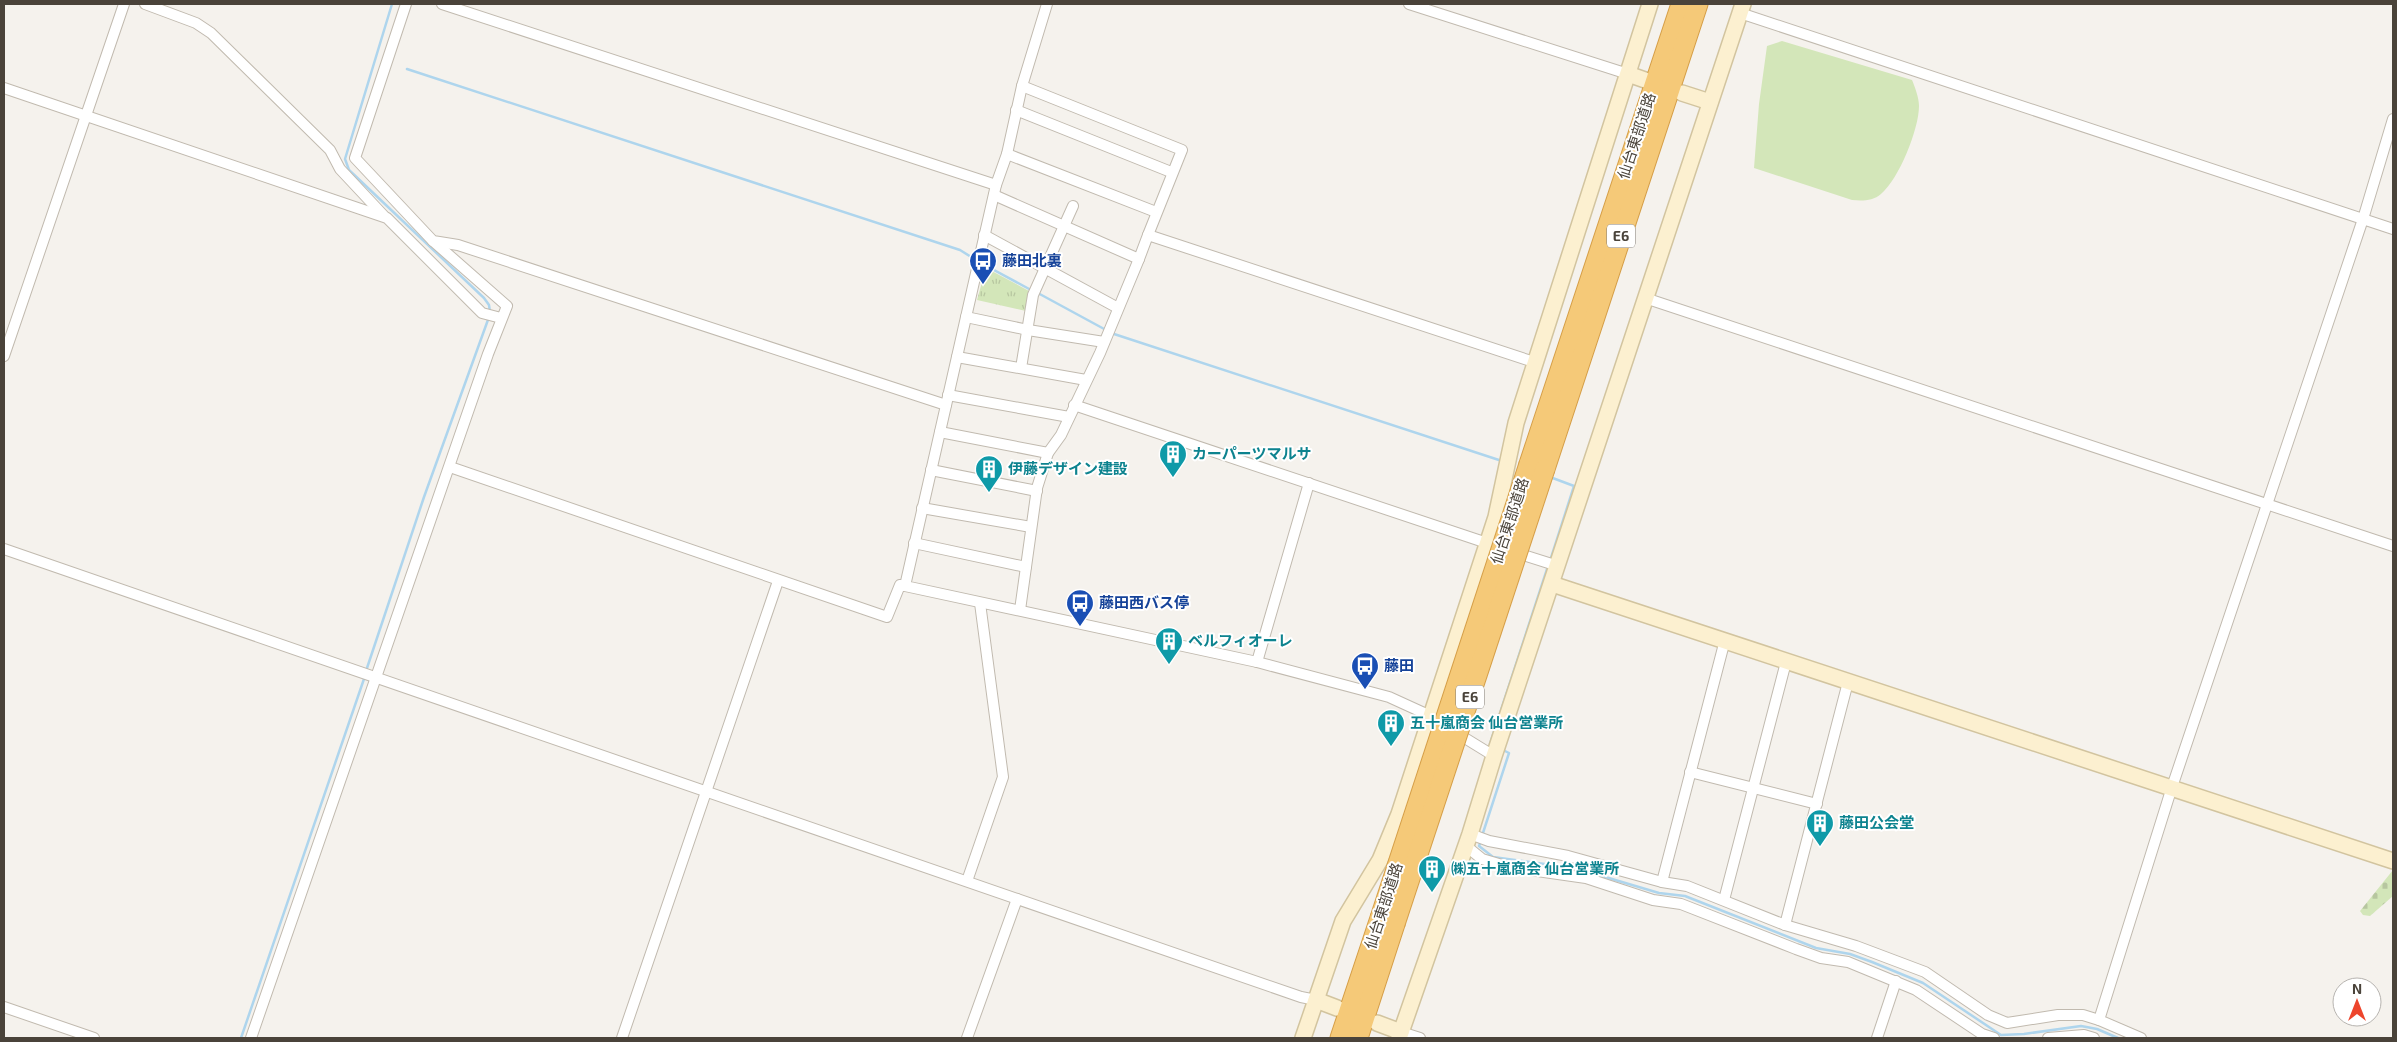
<svg xmlns="http://www.w3.org/2000/svg" width="2397" height="1042" viewBox="0 0 2397 1042" font-family="'Exo 2','Noto Sans JP',sans-serif">
<defs>
<pattern id="grass-tufts" width="24" height="20" patternUnits="userSpaceOnUse" patternTransform="scale(1.25)"><rect width="24" height="20" fill="#d3e6b9"/><path d="M3 7l-1-3M5 7V3M7 7l1-3M15 17l-1-3M17 17v-4M19 17l1-3" fill="none" stroke="#b7c6a0"/></pattern>
<pattern id="cemetery-stones" width="16" height="16" patternUnits="userSpaceOnUse" patternTransform="scale(1.25)"><rect width="16" height="16" fill="#d3e6b9"/><path d="M2 7V4a2 2 0 0 1 4 0v3zM10 15v-3a2 2 0 0 1 4 0v3z" fill="#b7c6a0"/></pattern>
</defs>
<rect width="100%" height="100%" fill="#f5f2ed"/>
<path fill="url(#grass-tufts)" d="M986 268 1029 291 1026 311 977 300Z"/>
<path fill="url(#cemetery-stones)" d="M2393 870V896L2370 916 2363 915 2360 911Z"/>
<path fill="#d3e6b9" d="M1782 41 1912 80C1915 87 1919 98 1919 106 1919 129 1899 179 1881 194 1873 201 1862 201 1852 200L1754 168 1759 104 1767 46Z"/>
<g fill="none" stroke-linecap="round" stroke-linejoin="round">
<g stroke="#aed5ed" stroke-width="2.5">
<path d="M392 4 345 159 349 170 484 298 489 305 490 312"/>
<path d="M407 69 960 250 976 260"/>
<path d="M981 263 1031 290"/>
<path d="M1036 292 1106 330"/>
<path d="M1111 333 1502 461"/>
<path d="M1550 561 1574 486 1550 477"/>
<path d="M366 671 424 497 489 317"/>
<path d="M1490 744 1548 566"/>
<path d="M1482 836 1509 753 1503 750"/>
<path d="M1481 841 1479 846 1493 857 1575 868 1659 893 1685 896 1816 948 1850 954 1872 962 1923 983 2001 1035 2024 1034 2081 1026 2097 1029 2118 1038"/>
<path d="M241 1038 365 676"/>
</g>
<g stroke="#c1baaf" stroke-width="12">
<g id="street">
<path d="M145 4 196 23 211 33 330 150 340 169 384 216"/>
<path d="M406 4 355 158 433 241 458 245 946 405"/>
<path d="M442 4 996 185"/>
<path d="M1047 4 1022 86 1007 154 996 185 905 586 1257 662 1389 697 1435 718"/>
<path d="M1409 4 1628 74"/>
<path d="M1740 13 2393 229"/>
<path d="M1022 86 1182 150 1148 235"/>
<path d="M4 88 387 218 482 313 501 318"/>
<path d="M1016 110 1171 172"/>
<path d="M1007 154 1156 212"/>
<path d="M994 195 1139 259 1148 235 1534 362"/>
<path d="M984 235 1118 308"/>
<path d="M1645 298 2393 546"/>
<path d="M966 317 1028 330 1104 342"/>
<path d="M4 356 124 4"/>
<path d="M957 357 1086 380"/>
<path d="M1021 368 1033 295 1073 206"/>
<path d="M948 395 1069 417"/>
<path d="M1074 405 1493 545"/>
<path d="M940 432 1048 453"/>
<path d="M450 467 887 617 900 585 905 586"/>
<path d="M931 470 1037 491"/>
<path d="M922 508 1031 527"/>
<path d="M914 543 1026 567"/>
<path d="M4 549 1301 997 1316 1000"/>
<path d="M1514 552 1558 566"/>
<path d="M1020 610 1037 488 1048 453 1061 435 1100 353 1139 259"/>
<path d="M1257 662 1309 483"/>
<path d="M1455 732 1494 756"/>
<path d="M1690 772 1817 804"/>
<path d="M1470 834 1489 841 1568 856 1662 882 1687 886 1785 925 1848 682"/>
<path d="M1466 846 1482 859 1509 867 1586 878 1653 900 1681 904 1796 949 1821 958 1848 962 1916 990 1982 1034 1994 1038"/>
<path d="M967 881 1003 777 980 603"/>
<path d="M1662 882 1725 640"/>
<path d="M1724 900 1786 662"/>
<path d="M1785 925 1856 946 1925 972 1988 1015 2007 1023 2058 1015H2083L2099 1020 2141 1038"/>
<path d="M4 1007 94 1038"/>
<path d="M2099 1020 2172 787 2363 219 2393 119"/>
<path d="M1401 1032 1420 1038"/>
<path d="M251 1038 488 354 507 306 433 241"/>
<path d="M622 1038 778 581"/>
<path d="M967 1038 1017 899"/>
<path d="M1877 1038 1896 981"/>
<path d="M2048 1038 2084 1035 2094 1038"/>
</g>
</g>
<g stroke="#d2c49f" stroke-width="18">
<g id="secondary">
<path d="M1628 74 1645 80"/>
<path d="M1682 93 1710 102"/>
<path d="M1552 584 2393 861"/>
<path d="M1316 1000 1337 1008"/>
<path d="M1377 1023 1401 1032"/>
<path d="M1303 1038 1343 921 1380 860 1399 814 1496 517 1516 423 1650 4"/>
<path d="M1399 1038 1470 834 1494 756 1743 4"/>
</g>
</g>
<g stroke="#d59e47" stroke-width="21">
<g id="highway">
<path d="M1529 464 1681 4"/>
<path d="M1545 469 1698 4"/>
<path d="M1340 1038 1380 918"/>
<path d="M1358 1038 1395 924"/>
</g>
</g>
<use href="#street" stroke="#fff" stroke-width="10"/>
<use href="#secondary" stroke="#fcf0d0" stroke-width="15"/>
<use href="#highway" stroke="#f5c978" stroke-width="19"/>
<g stroke="#d59e47" stroke-width="21" stroke-linecap="butt">
<g id="highway-bridge">
<path d="M1380 918 1529 464"/>
<path d="M1395 924 1545 469"/>
</g>
</g>
<use href="#highway-bridge" stroke="#f5c978" stroke-width="19"/>
</g>
<defs>
<g id="bus-pin" transform="scale(1.4375)"><path d="M0 17L-7.5 6A9.5 9.5 0 1 1 7.5 6Z" fill="#1a4fb4" stroke="#fff"/><path d="M-5-6H5V4H4V6H2V4H-2V6H-4V4H-5ZM-3.5-4V0h7V-4ZM-3.5 1.2v1.5H-2V1.2ZM2 1.2v1.5H3.5V1.2Z" fill="#fff"/></g>
<g id="building-pin" transform="scale(1.4375)"><path d="M0 17L-7.5 6A9.5 9.5 0 1 1 7.5 6Z" fill="#0f9aa8" stroke="#fff"/><path d="M-4-6H4V6H1V3H-1V6H-4ZM-2.5-4.3h1.7v1.8h-1.7ZM.8-4.3h1.7v1.8H.8ZM-2.5-1h1.7V.8h-1.7ZM.8-1h1.7V.8H.8Z" fill="#fff"/></g>
</defs>
<g fill-rule="evenodd">
<use href="#bus-pin" x="983" y="261"/>
<use href="#building-pin" x="1173" y="454"/>
<use href="#building-pin" x="989" y="469"/>
<use href="#bus-pin" x="1080" y="603"/>
<use href="#building-pin" x="1169" y="641"/>
<use href="#bus-pin" x="1365" y="666"/>
<use href="#building-pin" x="1391" y="723"/>
<use href="#building-pin" x="1820" y="823"/>
<use href="#building-pin" x="1432" y="869"/>
</g>
<g text-anchor="middle" stroke-width="4" stroke-linejoin="round" paint-order="stroke">
<g fill="#fff" stroke="#807b75" stroke-width="1">
<rect x="1607" y="224.5" width="28" height="23" rx="4"/>
<rect x="1456" y="685.5" width="28" height="23" rx="4"/>
</g>
<g font-size="14" font-weight="bold" fill="#4a433a">
<text x="1621" y="241">E6</text>
<text x="1470" y="702">E6</text>
</g>
<g font-size="15" fill="#4a433a" stroke="#fff">
<text transform="translate(1637 136) rotate(-72)" y="5">仙台東部道路</text>
<text transform="translate(1510 521) rotate(-72)" y="5">仙台東部道路</text>
<text transform="translate(1384 906) rotate(-72)" y="5">仙台東部道路</text>
</g>
<g font-size="15" font-weight="bold" fill="#164399" stroke="#fff" text-anchor="start">
<text x="1002" y="266">藤田北裏</text>
<text x="1099" y="608">藤田西バス停</text>
<text x="1384" y="671">藤田</text>
</g>
<g font-size="15" font-weight="bold" fill="#0d838f" stroke="#fff" text-anchor="start">
<text x="1192" y="459">カーパーツマルサ</text>
<text x="1008" y="474">伊藤デザイン建設</text>
<text x="1188" y="646">ベルフィオーレ</text>
<text x="1410" y="728">五十嵐商会 仙台営業所</text>
<text x="1839" y="828">藤田公会堂</text>
<text x="1451" y="874">㈱五十嵐商会 仙台営業所</text>
</g>
</g>
<rect width="2397" height="1042" fill="none" stroke="#4a433a" stroke-width="10"/>
<g transform="translate(2357 1002)"><circle r="24" fill="#ffffff" stroke="#b7b4b0"/>
<path d="M0-4L9 19L0 12L-9 19Z" fill="#ed452c"/>
<text y="-8" font-size="14" font-weight="bold" text-anchor="middle" fill="#4a433a">N</text>
</g>
</svg>
